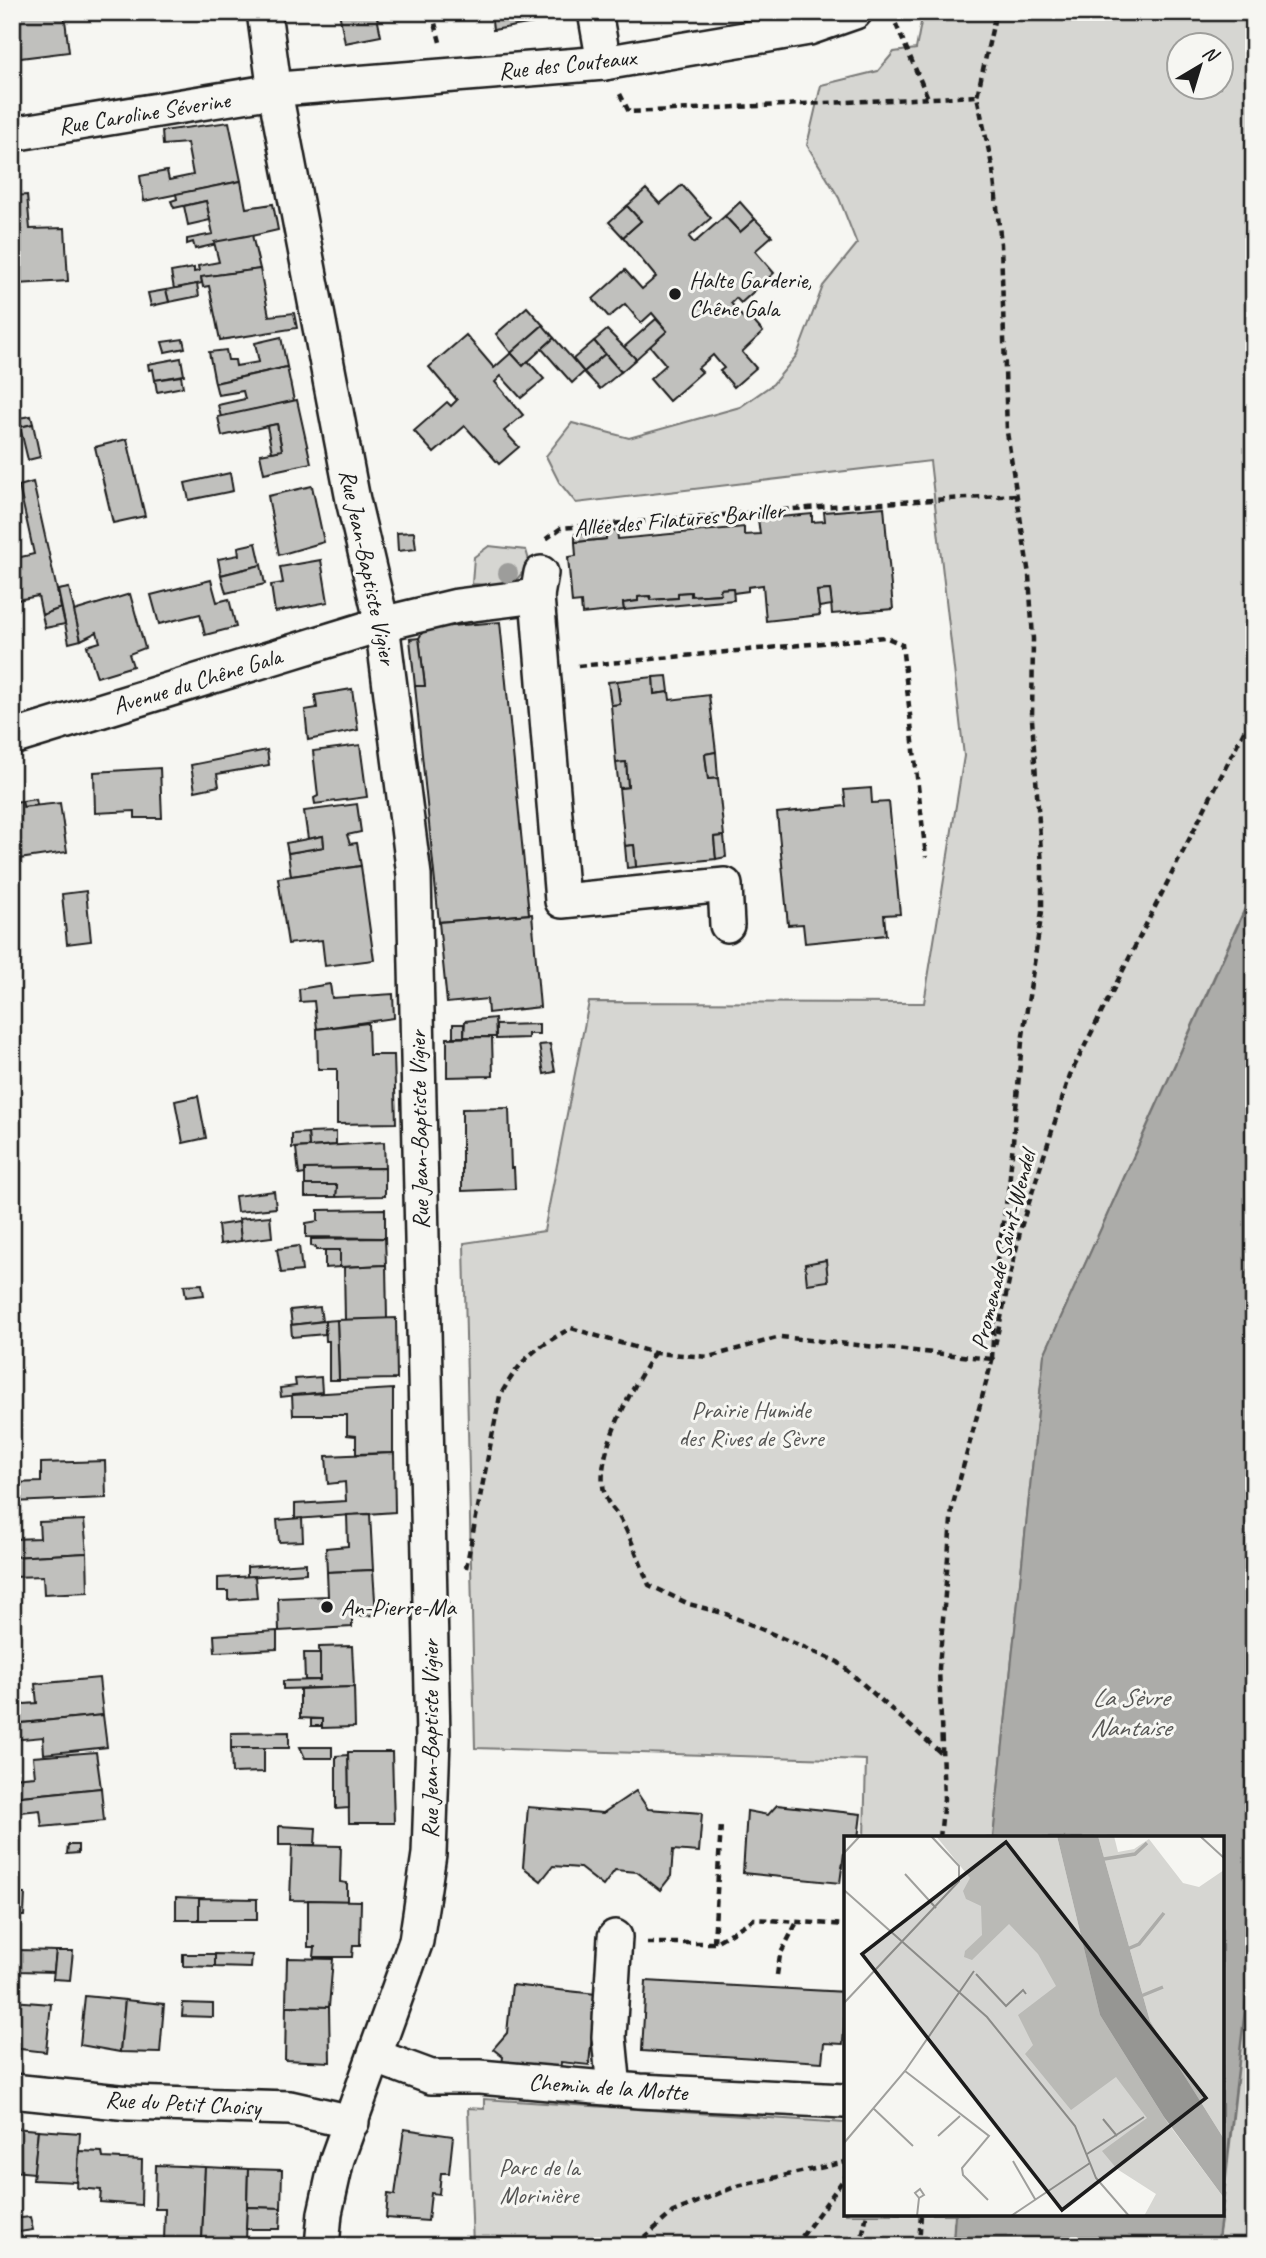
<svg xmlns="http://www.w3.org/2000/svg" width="1266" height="2258" viewBox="0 0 1266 2258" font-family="Caveat,sans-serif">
<rect width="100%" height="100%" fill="#f6f6f2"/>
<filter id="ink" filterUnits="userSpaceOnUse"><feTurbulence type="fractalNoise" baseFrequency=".0143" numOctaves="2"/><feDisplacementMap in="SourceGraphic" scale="14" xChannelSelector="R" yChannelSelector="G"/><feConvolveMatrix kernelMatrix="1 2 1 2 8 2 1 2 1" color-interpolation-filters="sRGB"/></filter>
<g filter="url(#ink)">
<g fill="#d6d6d2" stroke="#797977" stroke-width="2" fill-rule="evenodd">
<path d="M923 12H1254V888L1044 1355 993 1838H864L866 1760 475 1748 464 1243 544 1231 589 1002 924 1003 964 756 930 461 576 503 559 482 546 456 572 423 629 438 740 407 773 384 797 355 823 286 857 244 839 198 807 145 821 85 878 71 894 52 916 49ZM1178 46H1220V88H1178Z"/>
<path d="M489 546 526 550 530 564 511 586 472 584 474 557Z"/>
<path d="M1254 1931V2246H1217L1222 2214Z"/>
<path d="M484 2099 846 2123V2214H959L954 2223 953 2246H473L468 2108 484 2109Z"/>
</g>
<g fill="#acaca9" stroke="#727271" stroke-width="2">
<path d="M1254 890V1931L1222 2204V1838H993L1044 1355Z"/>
<path d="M955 2214H1221L1217 2246H953Z"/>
</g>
<g fill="#c0c0bd" stroke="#1c1c1c" stroke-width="2">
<path d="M12 12H64L69 52 12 59Z"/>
<path d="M339 12H376L381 36 345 43Z"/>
<path d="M491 12H532L534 23 493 30Z"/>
<path d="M229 122 241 181 144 201 140 176 167 171 169 180 193 175 187 143 163 145 162 131Z"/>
<path d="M241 181 246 208 273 204 278 230 195 249 193 242 187 244V239L213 234 206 201 174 208 171 201 177 199 176 194Z"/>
<path d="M682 185 711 218 689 237 694 243 725 216 740 232 755 219 772 236 755 251 774 273 741 303 736 298 731 303 744 319 748 315 763 332 742 352 756 368 734 387 720 371 724 368 713 355 698 368 702 372 669 401 650 379 666 365 650 346 667 331 652 313 641 323 625 304 609 317 593 299 625 270 642 289 656 277 623 237 641 221 627 206 646 189 660 204Z"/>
<path d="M27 195 30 229 65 228 68 281 17 284 15 265H12V196Z"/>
<path d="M206 201 210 220 188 225 184 206Z"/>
<path d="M740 202 755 219 740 232 725 216Z"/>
<path d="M627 206 641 221 623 237 609 222Z"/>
<path d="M252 235 260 269 201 277 202 283 174 289 171 272 194 268V272L199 271 198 266 219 262 214 242Z"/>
<path d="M260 269 269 316 294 313 297 328 220 340 209 286 203 287 201 277Z"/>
<path d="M197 284 199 296 169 302 166 290Z"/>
<path d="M166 290 169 302 151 306 148 293Z"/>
<path d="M527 307 543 325 511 353 496 334Z"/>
<path d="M656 319 667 331 636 359 623 348Z"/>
<path d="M543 325 554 338 523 366 511 353Z"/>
<path d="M607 330 636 359 621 372 594 341Z"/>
<path d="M466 335 494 368 511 353 523 366 528 361 544 379 521 398 501 376 495 382 523 415 504 431 519 447 499 464 465 426 434 453 414 431 447 402 451 406 457 400 429 367Z"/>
<path d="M281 337 287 367 215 383 209 352 226 350 228 360H235L236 366 259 362 255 343Z"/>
<path d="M554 338 584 372 572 383 542 349Z"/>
<path d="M183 339 185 348 165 352 162 342Z"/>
<path d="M594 341 605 354 584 372 573 359Z"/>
<path d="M605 354 621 372 600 389 584 372Z"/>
<path d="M181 358 184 375 155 380 153 369 149 370 148 364Z"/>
<path d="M287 367 294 401 221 417 218 405 245 399 243 391 218 395 215 383Z"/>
<path d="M181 376 183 387 157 392 155 380Z"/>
<path d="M297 400 311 463 264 473 260 454 282 450 277 424 222 436 218 417Z"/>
<path d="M31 416 33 424 20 427 18 418Z"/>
<path d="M33 424 40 457 28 460 20 427Z"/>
<path d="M277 424 282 450 272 452 267 426Z"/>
<path d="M127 439 145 516 113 523 95 447Z"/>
<path d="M230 473 233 491 189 500 185 483Z"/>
<path d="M33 482 61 608 42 615 38 596 12 601V559L34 554 19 486Z"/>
<path d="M312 486 324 542 279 555 268 496Z"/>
<path d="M884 507 893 609 832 614 830 590 817 591 820 615 766 621 763 585 748 587V591L733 593V588L720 589 721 594 691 596V592L678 593V598L651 600 650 596 638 597V601L623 603 624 610 601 612 582 614 581 602 572 603 568 557 576 556 575 542 606 539V532L617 530 618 539 744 527V535L760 534 758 519 812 514V522L825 521 824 512Z"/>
<path d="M414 532 416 549 398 551 397 533Z"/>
<path d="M606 532V539L575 542V534Z"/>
<path d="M256 543 261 565 221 575 218 559 239 555 238 547Z"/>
<path d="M321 560 328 602 275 612 271 585 283 583 280 567Z"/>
<path d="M261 565 265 584 226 593 221 575Z"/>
<path d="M211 580 217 602 229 599 236 627 205 635 200 614 159 624 151 595Z"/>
<path d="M69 588 81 640 69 643 58 590Z"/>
<path d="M733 588 734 600 624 610 623 603 638 601V597L650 596 651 600 678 598V593L691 592V596L721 594 720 589Z"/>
<path d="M830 590 832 605 819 607 817 591Z"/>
<path d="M130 594 145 648 129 654 133 666 97 677 87 646 100 642 97 632 81 640 74 611Z"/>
<path d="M61 608 65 624 45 628 42 615Z"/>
<path d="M500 622 529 914 439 922 415 686H425L419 638 425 628Z"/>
<path d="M419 638 425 686H415L410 639Z"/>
<path d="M667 676 669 692 654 694 653 677Z"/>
<path d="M653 677 654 694 669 692 670 700 709 695 716 752 705 754 708 779 718 778 724 836 714 837 716 859 636 867 634 845 625 846 619 788 628 787 626 762 616 763 611 705 620 704 617 681Z"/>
<path d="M617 681 620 704 611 705 608 682Z"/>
<path d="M352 689 358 730 308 740 305 710 317 708 315 695Z"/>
<path d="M360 745 367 797 315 804 314 798 318 796 313 751Z"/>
<path d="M267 750 269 765 217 774 219 786 195 791 191 765Z"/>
<path d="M716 752 718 778 708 779 705 754Z"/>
<path d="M626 762 628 787 619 788 616 763Z"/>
<path d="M160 768 162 818H135V811L95 813 94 772Z"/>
<path d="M871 788 872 803 889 802 900 914 884 915 886 935 805 943 803 924 788 925 777 813 846 806 844 790Z"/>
<path d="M36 799 37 805 23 807 22 801Z"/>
<path d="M22 801 23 807 60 803 67 852 12 860V802Z"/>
<path d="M357 804 361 832 347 835 350 844 357 843 361 866 291 876 288 853 324 847 323 836 308 839 304 811Z"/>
<path d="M323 836 324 847 288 853 286 843Z"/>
<path d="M724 836 726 857 716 859 714 837Z"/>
<path d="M634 845 636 867 627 868 625 846Z"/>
<path d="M361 866 374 960 325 966 322 940 288 944 278 878Z"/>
<path d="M86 891 91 941 67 944 62 894Z"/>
<path d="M532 914 540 1007 488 1013 487 999 447 1003 439 922Z"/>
<path d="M330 984 332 998 393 994 394 1018 317 1029 314 1001 300 1002 299 989Z"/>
<path d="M495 1018 496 1037H464L465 1021Z"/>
<path d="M368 1023 369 1055H394L396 1123 337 1124V1069H318L317 1029Z"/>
<rect x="453" y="1024" width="11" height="13"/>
<path d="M539 1024V1034H528V1038L496 1039V1025Z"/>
<path d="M492 1037 493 1076 447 1077V1038Z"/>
<path d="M550 1044 555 1072 544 1074 539 1045Z"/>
<path d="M198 1096 206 1138 183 1143 175 1101Z"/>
<path d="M509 1108 511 1168H514L515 1189 462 1191V1109Z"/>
<path d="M336 1132V1145L309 1147 308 1133Z"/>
<path d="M308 1133 309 1147 292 1148V1134Z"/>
<path d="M384 1142 385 1168 305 1169V1174L299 1175 296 1148Z"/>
<path d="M385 1168V1196L336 1197 337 1185H305V1169Z"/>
<path d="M305 1185H337L336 1197H305Z"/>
<path d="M274 1191 276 1208 237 1212 235 1196Z"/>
<path d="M385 1209V1238L306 1237V1223L318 1221V1210Z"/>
<path d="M270 1216 272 1237 241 1241 239 1219Z"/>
<path d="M239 1222 241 1241 220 1244 218 1225Z"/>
<path d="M385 1238 386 1265 340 1267V1250H316V1247L311 1246V1239Z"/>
<path d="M299 1246 302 1271 281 1273 277 1249Z"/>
<path d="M325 1250H340V1267L325 1268Z"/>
<path d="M826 1260 828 1281 807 1284 805 1264Z"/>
<path d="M386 1265 387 1319 345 1320 344 1267Z"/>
<path d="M202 1284 204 1295 186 1297 184 1285Z"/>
<path d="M320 1307 322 1321 292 1325 290 1310Z"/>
<path d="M396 1318 397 1379 339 1380 337 1320Z"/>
<path d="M337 1320 339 1380H329V1341H326L325 1321Z"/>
<path d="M325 1321V1334L292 1337 291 1325Z"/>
<path d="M321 1377 322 1392 281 1397 280 1388 296 1386 295 1379Z"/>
<path d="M393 1389V1453L356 1454V1436L347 1435V1415H293L292 1395Z"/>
<path d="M394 1453 395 1512 295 1519V1504L346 1501 345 1482 328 1484 326 1456Z"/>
<path d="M105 1461 106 1498 12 1502V1483L41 1482V1463Z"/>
<path d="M370 1514 373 1570 327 1572 326 1548 348 1546 347 1515Z"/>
<path d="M302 1518 303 1541 279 1542 277 1520Z"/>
<path d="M84 1520 87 1553 12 1557V1539L40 1538 39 1522Z"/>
<path d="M87 1553 88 1592 44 1594 43 1576 12 1577V1557Z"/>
<path d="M306 1563V1573L247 1577V1567Z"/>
<path d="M373 1570 376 1615 352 1616V1627L279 1631 278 1598 328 1596 327 1572Z"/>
<path d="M255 1576 257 1598 228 1600V1591H218V1578Z"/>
<path d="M277 1631V1649L215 1652 214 1635Z"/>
<path d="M352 1646 354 1687 283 1689V1681L320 1680 319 1647Z"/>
<path d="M304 1653H320V1680H305Z"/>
<path d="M99 1678 103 1715 12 1724V1705L37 1703 35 1684Z"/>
<path d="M354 1687 355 1727 322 1728V1719L300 1718V1689Z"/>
<path d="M103 1715 107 1747 44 1754 43 1737 12 1740V1724Z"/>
<rect x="311" y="1719" width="11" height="7"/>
<path d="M289 1732V1748H231V1733Z"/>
<path d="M300 1747H332V1758H305Z"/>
<path d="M231 1748H264V1772L232 1773Z"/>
<path d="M96 1752 101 1788 12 1797V1778L35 1776 33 1757Z"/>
<path d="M348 1752H392L394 1823H349Z"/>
<path d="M348 1755 349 1808 336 1809V1756Z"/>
<path d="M101 1788 104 1821 42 1827 40 1810 12 1813V1797Z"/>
<path d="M636 1791 648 1809 702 1813 699 1852 673 1850 671 1876 660 1890 637 1872 615 1870 603 1886 580 1868 553 1866 541 1881 523 1867 528 1807 603 1813Z"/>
<path d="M777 1805 861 1814 858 1838H846L840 1883 743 1873 747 1811 768 1815Z"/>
<path d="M279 1826 316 1828 315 1845H279Z"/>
<path d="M68 1845H78V1853L67 1854Z"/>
<path d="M292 1845 341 1846 340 1882 347 1883V1901L290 1900Z"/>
<path d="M12 1894H25L24 1916H12Z"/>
<path d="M176 1897 199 1898V1920H176Z"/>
<path d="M199 1898 257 1899V1920H199Z"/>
<path d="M308 1900 361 1901 360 1945H353L352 1957H314L315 1947H308Z"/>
<path d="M19 1950 56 1951 54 1972 18 1971Z"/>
<path d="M56 1951H73L70 1980 53 1979Z"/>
<path d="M183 1954H215V1967L183 1966Z"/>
<path d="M215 1954 252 1955 251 1968 215 1967Z"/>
<path d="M287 1958 333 1959 329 2007 286 2006Z"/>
<path d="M646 1981 846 1992 843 2044 824 2043 822 2062 642 2051Z"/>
<path d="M512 1985 596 1994 589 2065 561 2062 560 2071 502 2065 503 2057 493 2049 507 2033Z"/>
<path d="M85 1996 125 2000 120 2052 80 2045Z"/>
<path d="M125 2000 164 2004 160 2053 120 2052Z"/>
<path d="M12 2001 51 2004 46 2052 12 2048Z"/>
<path d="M183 2003 213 2004V2017L182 2016Z"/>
<path d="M286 2006 329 2007 330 2062 285 2060Z"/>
<path d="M12 2128 38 2130 34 2173 12 2171Z"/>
<path d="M404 2129 453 2136 449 2173H441L439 2194 431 2193 428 2221 386 2218 388 2194 395 2195Z"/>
<path d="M38 2130 80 2133 77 2182 33 2180Z"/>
<path d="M79 2151 102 2152 103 2158 142 2160 141 2205 100 2202 101 2190 77 2188Z"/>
<path d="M156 2165 205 2167 202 2242 164 2241 165 2209H155Z"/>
<path d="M205 2167 248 2169 246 2244 202 2242Z"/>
<path d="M248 2169 282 2170 281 2208 247 2207Z"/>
<path d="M247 2207 281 2208 280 2229H246Z"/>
<path d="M30 2217 33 2230 12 2233V2219Z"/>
<path d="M445 2242 472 2243 473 2246H445Z"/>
</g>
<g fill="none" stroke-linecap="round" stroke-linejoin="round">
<g stroke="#1c1c1c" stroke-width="38">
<g id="minor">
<path d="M264 12 275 92 353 500 382 624 414 875 433 1738 429 1854 416 1941 337 2159 325 2213 322 2246"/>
<path d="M595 12 604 63"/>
<path d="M12 134 292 88 604 63 809 28 855 12"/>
<path d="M537 596 562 901 725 885 727 925"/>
<path d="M12 738 382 624 457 606 537 596 541 573"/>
<path d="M377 2057 431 2077H480L640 2091 844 2101"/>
<path d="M614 2089 609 2037 615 1937"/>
<path d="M12 2091 129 2103 290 2108 352 2122"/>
</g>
</g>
<g stroke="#1c1c1c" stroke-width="4.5" stroke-dasharray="7 5" stroke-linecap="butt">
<path d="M432 12 440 42"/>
<path d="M891 13 928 98"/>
<path d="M620 94 629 112 977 96"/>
<path d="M546 539 561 528 832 506 1017 495"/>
<path d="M578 666 885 637 902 644 926 857"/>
<path d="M995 1345 1021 1227 1070 1075 1254 711"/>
<path d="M654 1353C634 1386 590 1458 606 1498 609 1506 617 1512 621 1520 632 1540 640 1563 649 1585L689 1604 726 1614 838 1662 942 1754"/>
<path d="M992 1359 997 1260 1009 1186 1022 1042 1042 911V867L1032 719 1033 639 1029 575 1007 432 1001 244 993 170 977 96 996 12"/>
<path d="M466 1568 500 1396C521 1358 534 1349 571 1328L654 1353 709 1357 780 1337 992 1359"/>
<path d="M940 1838 944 1799 939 1668 952 1508 993 1357"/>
<path d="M714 1942 721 1824"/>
<path d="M647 1943H714L754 1919 846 1925"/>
<path d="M777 1975 780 1955 797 1922"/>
<path d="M635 2246 673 2212 737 2186 846 2162"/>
<path d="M795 2246 846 2176"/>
<path d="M860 2246 867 2214"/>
<path d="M919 2246 921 2214"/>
</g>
<use href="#minor" stroke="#f6f6f2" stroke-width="33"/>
</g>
<circle fill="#9d9d9b" cx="508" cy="573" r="10"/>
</g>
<g fill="#1c1c1c" stroke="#f6f6f2" stroke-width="2.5">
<circle cx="675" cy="294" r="7"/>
<circle cx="327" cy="1607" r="7"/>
</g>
<g text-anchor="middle" stroke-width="6" stroke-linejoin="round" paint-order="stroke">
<g font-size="24" fill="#1c1c1c" stroke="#f6f6f2">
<text transform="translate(567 64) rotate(-6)" y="8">Rue des Couteaux</text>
<text transform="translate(144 113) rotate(-9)" y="8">Rue Caroline Séverine</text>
<text transform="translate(679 519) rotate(-5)" y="8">Allée des Filatures Bariller</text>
<text transform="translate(368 567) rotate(78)" y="8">Rue Jean-Baptiste Vigier</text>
<text transform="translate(197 681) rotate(-17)" y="8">Avenue du Chêne Gala</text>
<text transform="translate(419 1130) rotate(-91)" y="8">Rue Jean-Baptiste Vigier</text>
<text transform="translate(1003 1250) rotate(-76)" y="8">Promenade Saint-Wendel</text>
<text transform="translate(430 1739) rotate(-90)" y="8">Rue Jean-Baptiste Vigier</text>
<text transform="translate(608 2087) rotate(4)" y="8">Chemin de la Motte</text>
<text transform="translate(183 2103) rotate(3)" y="8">Rue du Petit Choisy</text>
</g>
<g font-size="24" fill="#1c1c1c" stroke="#f6f6f2" text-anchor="start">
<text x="689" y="288">Halte Garderie,<tspan x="689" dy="28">Chêne Gala</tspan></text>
<text x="341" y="1615">An-Pierre-Ma</text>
</g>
<g font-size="24" fill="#545453" stroke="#f6f6f2">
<text x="751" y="1418">Prairie Humide<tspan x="751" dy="28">des Rives de Sèvre</tspan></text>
<text x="539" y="2175">Parc de la<tspan x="539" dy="28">Morinière</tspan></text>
</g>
<g font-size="26" font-style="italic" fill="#565654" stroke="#f6f6f2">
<text x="1130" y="1706">La Sèvre<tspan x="1130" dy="30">Nantaise</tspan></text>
</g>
</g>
<g transform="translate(844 1836)">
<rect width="380" height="380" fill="#f6f6f2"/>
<path d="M92 0H213L256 179 323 286 380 362V380H300L312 358 273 333 258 315 303 282 272 241 227 274 181 218 189 209 174 179 212 150 194 118 165 88 128 124 120 121 121 115 138 99 137 70 122 63 119 55 126 42ZM254 0H270L274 16 290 13 305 3 339 47 355 51 380 34V303L306 185Z" fill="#d6d6d2"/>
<path d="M213 0H254L306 185 380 303V362L320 281 256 179Z" fill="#acaca9"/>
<path fill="none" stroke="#acaca9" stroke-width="3.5" d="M260 23 291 18 303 7M281 114 295 108 320 77M297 160 319 151"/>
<path fill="none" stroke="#9f9f9c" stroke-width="2" d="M356 0 380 22M0 17 16 0M61 38 92 72M0 54 143 181 231 290 252 342 285 380M132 138 162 170 179 154 182 158M0 167 115 45V30L87 0M61 235 145 300 118 332 119 339 144 364M29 272 69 310M259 283 273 300M94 300 116 280M0 307 61 235 130 135M243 318 300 281M169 325 191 363M73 380 75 362 80 359 76 353 71 357 75 362M167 380 246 327"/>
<path fill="#1c1c1c" fill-opacity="0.15" stroke="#1c1c1c" stroke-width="3.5" d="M162 6 362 262 218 374 18 118Z"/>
<rect width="380" height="380" fill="none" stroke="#1c1c1c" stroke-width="3.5"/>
</g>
<rect width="1266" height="2258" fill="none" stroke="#f6f6f2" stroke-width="42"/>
<rect x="21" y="21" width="1224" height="2216" fill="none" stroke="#1c1c1c" stroke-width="2.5" filter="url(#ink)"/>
<g transform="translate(1200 66) rotate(38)"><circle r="33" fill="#f6f6f2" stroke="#9f9f9c" stroke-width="2"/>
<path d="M0-5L12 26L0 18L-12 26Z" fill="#1c1c1c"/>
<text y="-10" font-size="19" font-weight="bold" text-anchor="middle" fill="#1c1c1c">N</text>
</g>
</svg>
